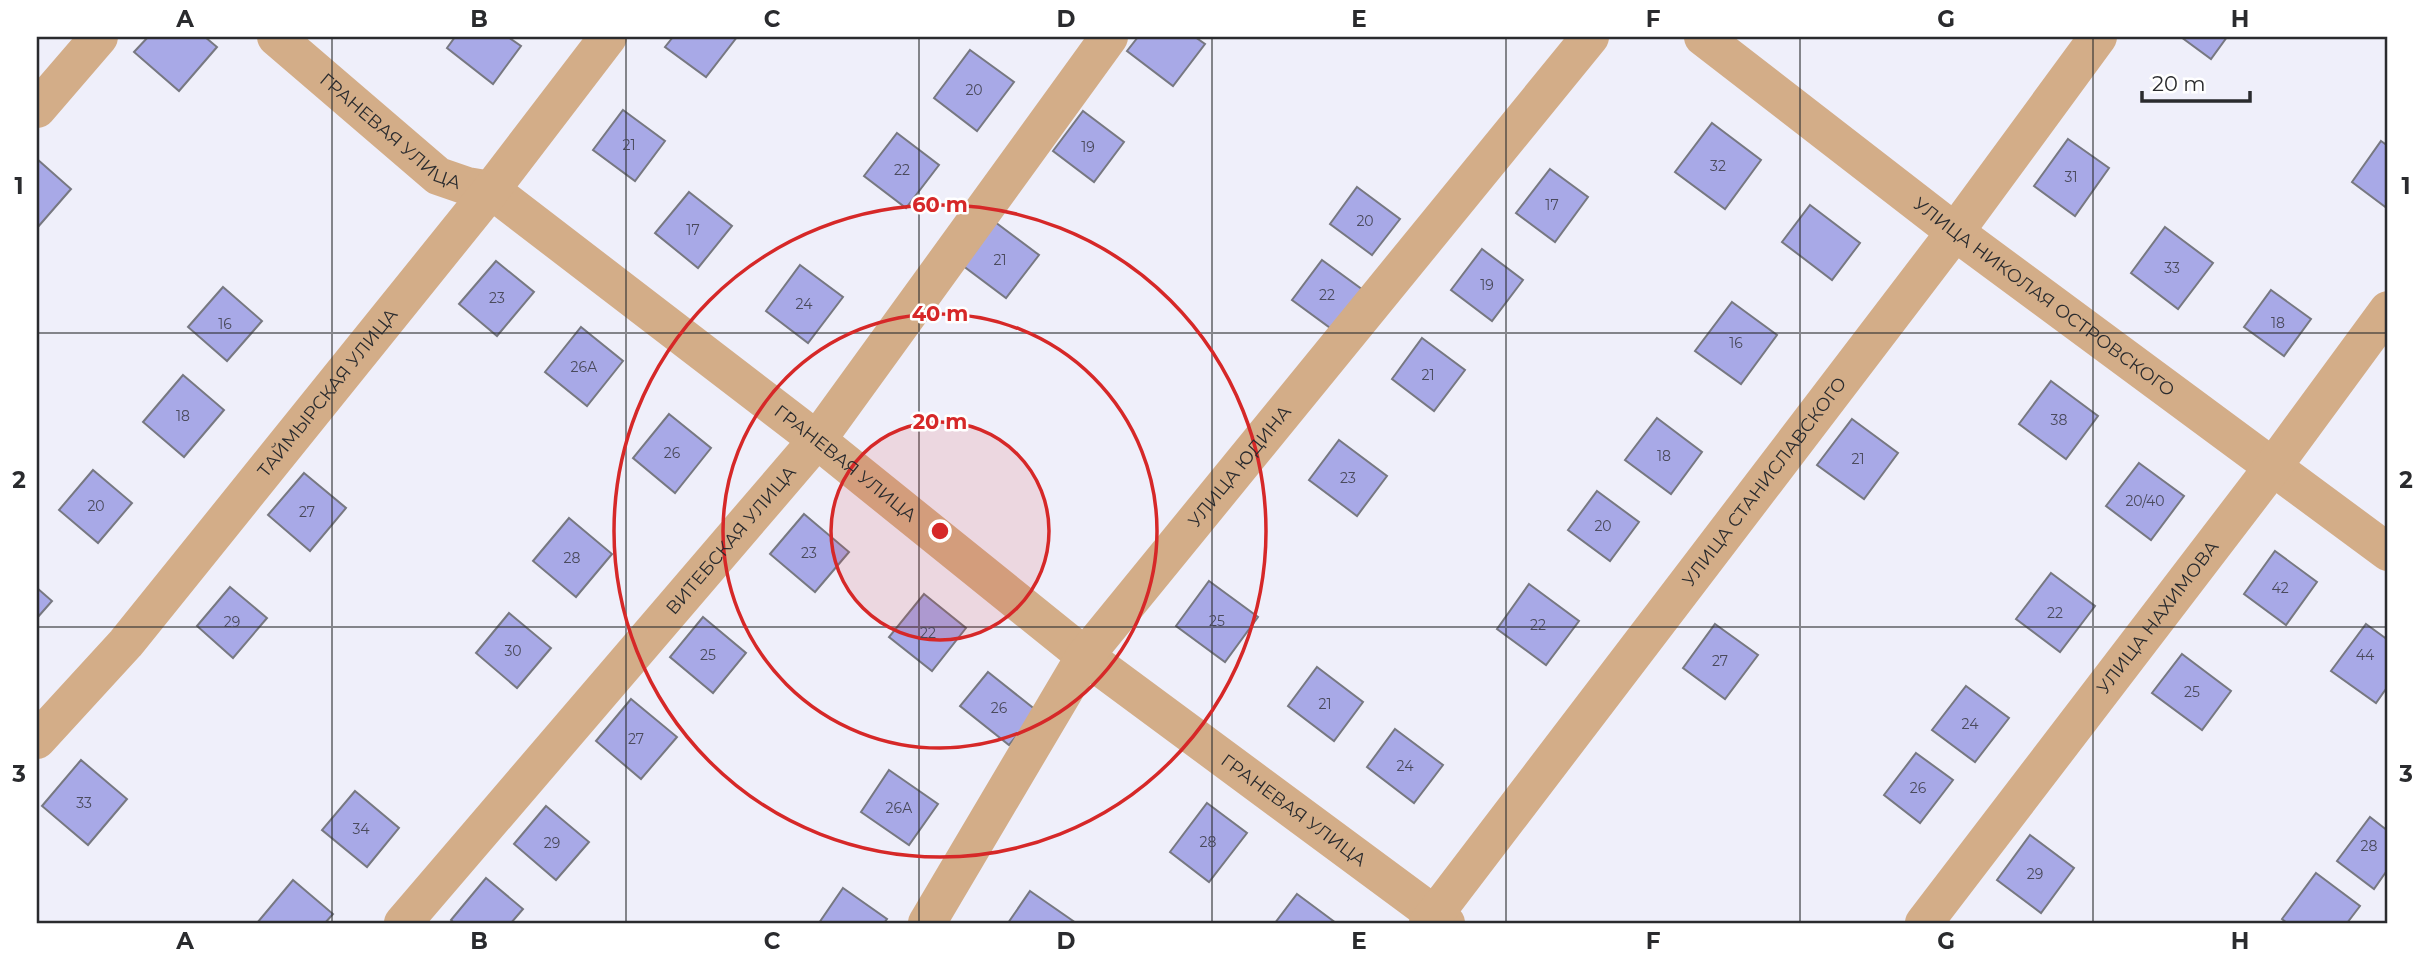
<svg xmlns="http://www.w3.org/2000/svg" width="2425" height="960" viewBox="0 0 2425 960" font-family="Montserrat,sans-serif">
<rect width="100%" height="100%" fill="#efeffa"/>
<g fill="#a8a9e7" stroke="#777881" stroke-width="2">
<path d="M148 37H205L217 47 179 91 134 52Z"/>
<path d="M455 37H508L521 46 493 84 447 48Z"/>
<path d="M673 37H737L706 77 665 47Z"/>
<path d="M1138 37H1195L1205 44 1173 86 1127 51Z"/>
<path d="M2181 37H2227L2211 59Z"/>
<path d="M970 50 1014 82 977 131 934 98Z"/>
<path d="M623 110 665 141 635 181 593 150Z"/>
<path d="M1083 111 1124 142 1094 182 1053 151Z"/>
<path d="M1712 123 1761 160 1725 209 1675 172Z"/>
<path d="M897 133 939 165 906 208 864 176Z"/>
<path d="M2068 139 2109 168 2075 216 2034 186Z"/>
<path d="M2381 141 2388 146V209L2352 182Z"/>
<path d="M37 159 71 189 37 228Z"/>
<path d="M1550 169 1588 197 1555 242 1516 213Z"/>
<path d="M1357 187 1400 219 1372 255 1330 224Z"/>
<path d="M689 192 732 226 698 268 655 233Z"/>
<path d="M1810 205 1860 243 1832 280 1782 242Z"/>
<path d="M995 222 1039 255 1006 298 962 265Z"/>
<path d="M2165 227 2213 263 2178 309 2131 273Z"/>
<path d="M1482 249 1523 280 1492 321 1451 290Z"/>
<path d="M1322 260 1363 290 1333 330 1292 300Z"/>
<path d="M496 261 534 292 497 336 459 304Z"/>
<path d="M800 265 843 297 808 343 766 311Z"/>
<path d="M223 287 262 321 227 361 188 327Z"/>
<path d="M2271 290 2311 319 2284 356 2244 327Z"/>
<path d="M1732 302 1777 335 1741 384 1695 351Z"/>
<path d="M581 327 623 361 587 406 545 372Z"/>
<path d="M1422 338 1465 370 1434 411 1392 379Z"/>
<path d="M183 375 224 410 184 457 143 422Z"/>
<path d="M2051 381 2098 416 2066 459 2019 424Z"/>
<path d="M669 414 711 448 675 493 633 458Z"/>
<path d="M1657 418 1702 452 1671 494 1625 460Z"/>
<path d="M1852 419 1898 453 1864 499 1817 465Z"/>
<path d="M1339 440 1387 476 1357 516 1309 480Z"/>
<path d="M2139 463 2184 496 2151 540 2106 506Z"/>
<path d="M93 470 132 503 98 543 59 510Z"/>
<path d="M304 473 346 508 310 551 268 515Z"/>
<path d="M1597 491 1639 522 1610 561 1568 530Z"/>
<path d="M804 514 849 552 815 592 770 554Z"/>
<path d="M569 518 612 554 576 597 533 561Z"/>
<path d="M2275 551 2317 582 2286 625 2244 594Z"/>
<path d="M2051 573 2095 606 2060 652 2016 619Z"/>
<path d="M1209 581 1258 617 1225 662 1176 626Z"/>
<path d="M1529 584 1579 621 1546 665 1497 629Z"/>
<path d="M230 587 267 618 233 658 197 626Z"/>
<path d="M37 588 52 601 37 618Z"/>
<path d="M924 594 966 628 932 671 889 637Z"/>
<path d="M509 613 551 648 517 688 476 653Z"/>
<path d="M703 617 746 653 713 693 670 657Z"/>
<path d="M1715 624 1758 655 1725 699 1683 668Z"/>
<path d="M2366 624 2388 640V686L2376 703 2331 671Z"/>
<path d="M2182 654 2231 691 2202 730 2152 693Z"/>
<path d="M1317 667 1363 702 1334 741 1288 706Z"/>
<path d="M988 672 1037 711 1009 745 960 706Z"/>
<path d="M1966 686 2009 718 1975 762 1932 730Z"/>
<path d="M631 699 677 737 641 779 596 741Z"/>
<path d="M1395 729 1443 765 1414 803 1367 767Z"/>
<path d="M1916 753 1953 780 1920 823 1884 795Z"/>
<path d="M81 760 127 799 88 845 42 806Z"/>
<path d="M889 770 938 804 909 845 861 812Z"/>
<path d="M355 791 399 828 367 867 322 830Z"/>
<path d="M1207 803 1247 833 1209 882 1170 852Z"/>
<path d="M546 806 589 842 556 880 514 844Z"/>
<path d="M2370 817 2388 831V869L2374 889 2337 861Z"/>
<path d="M2030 835 2074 868 2041 913 1997 880Z"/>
<path d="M2316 873 2360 906 2347 923H2287L2282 919Z"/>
<path d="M486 878 523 909 511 923H454L451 920Z"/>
<path d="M293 880 333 914 325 923H257Z"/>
<path d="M843 888 887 919 884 923H819Z"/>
<path d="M1030 891 1076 923H1008Z"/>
<path d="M1297 894 1336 923H1275Z"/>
</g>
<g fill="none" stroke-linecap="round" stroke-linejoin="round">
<g stroke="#d3ad88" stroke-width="38">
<path id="s1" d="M276 37 438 176 467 186 491 190 817 440 1085 656 1446 923"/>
<path id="s2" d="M1703 37 1955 232 2388 552"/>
<path d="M37 109 99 37"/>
<path id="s3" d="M37 740 126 643 491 190 608 37"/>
<path id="s4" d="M403 923 817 440 1109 37"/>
<path id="s5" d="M927 923 1085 656 1590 37"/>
<path id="s6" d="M1428 923 1955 232 2098 37"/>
<path id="s7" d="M1924 923 2272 468 2388 310"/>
</g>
</g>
<path fill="none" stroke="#2a2b2e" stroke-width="2" stroke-opacity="0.55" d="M332 37V923M626 37V923M919 37V923M1212 37V923M1506 37V923M1800 37V923M2093 37V923M37 333H2388M37 627H2388"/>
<circle cx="940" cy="531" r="109" fill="#d62828" fill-opacity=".12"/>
<g fill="none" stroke="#d62828" stroke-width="3.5">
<circle cx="940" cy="531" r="109"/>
<circle cx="940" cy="531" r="217"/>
<circle cx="940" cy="531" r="326"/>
</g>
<g text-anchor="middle" stroke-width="5" stroke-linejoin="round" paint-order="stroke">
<g font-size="14" fill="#4a4a5c">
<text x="974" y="95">20</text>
<text x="629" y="150">21</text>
<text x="1088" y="152">19</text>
<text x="1718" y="171">32</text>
<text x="902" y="175">22</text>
<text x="2071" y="182">31</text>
<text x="1552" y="210">17</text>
<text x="1365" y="226">20</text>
<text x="693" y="235">17</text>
<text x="1000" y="265">21</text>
<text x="2172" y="273">33</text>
<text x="1487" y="290">19</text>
<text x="1327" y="300">22</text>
<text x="497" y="303">23</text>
<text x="804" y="309">24</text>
<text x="2278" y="328">18</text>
<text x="225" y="329">16</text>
<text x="1736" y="348">16</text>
<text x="584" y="372">26А</text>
<text x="1428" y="380">21</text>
<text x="183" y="421">18</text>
<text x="2059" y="425">38</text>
<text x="672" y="458">26</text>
<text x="1664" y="461">18</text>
<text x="1858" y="464">21</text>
<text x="1348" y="483">23</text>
<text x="2145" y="506">20/40</text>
<text x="96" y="511">20</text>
<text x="307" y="517">27</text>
<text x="1603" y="531">20</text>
<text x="809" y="558">23</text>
<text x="572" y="563">28</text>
<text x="2280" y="593">42</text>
<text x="2055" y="618">22</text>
<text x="1217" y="626">25</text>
<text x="232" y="627">29</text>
<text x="1538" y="630">22</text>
<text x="928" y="638">22</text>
<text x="513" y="656">30</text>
<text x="708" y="660">25</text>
<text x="2365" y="660">44</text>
<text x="1720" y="666">27</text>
<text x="2192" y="697">25</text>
<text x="1325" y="709">21</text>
<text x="999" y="713">26</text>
<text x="1970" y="729">24</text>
<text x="636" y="744">27</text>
<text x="1405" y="771">24</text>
<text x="1918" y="793">26</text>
<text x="84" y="808">33</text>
<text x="899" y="813">26А</text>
<text x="361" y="834">34</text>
<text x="1208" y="847">28</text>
<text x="552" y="848">29</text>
<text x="2369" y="851">28</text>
<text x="2035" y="879">29</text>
</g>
<g font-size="18" fill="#2a2b2e" stroke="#fff">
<text dy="6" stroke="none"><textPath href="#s1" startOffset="149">ГРАНЕВАЯ УЛИЦА</textPath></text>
<text dy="6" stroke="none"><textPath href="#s2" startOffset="429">УЛИЦА НИКОЛАЯ ОСТРОВСКОГО</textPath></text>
<text dy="6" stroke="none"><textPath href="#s3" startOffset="453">ТАЙМЫРСКАЯ УЛИЦА</textPath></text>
<text dy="6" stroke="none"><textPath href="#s1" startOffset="716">ГРАНЕВАЯ УЛИЦА</textPath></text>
<text dy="6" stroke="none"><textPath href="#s5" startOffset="555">УЛИЦА ЮДИНА</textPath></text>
<text dy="6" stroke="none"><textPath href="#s6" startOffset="555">УЛИЦА СТАНИСЛАВСКОГО</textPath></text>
<text dy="6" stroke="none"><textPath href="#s4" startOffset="504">ВИТЕБСКАЯ УЛИЦА</textPath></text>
<text dy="6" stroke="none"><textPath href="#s7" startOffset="385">УЛИЦА НАХИМОВА</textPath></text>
<text dy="6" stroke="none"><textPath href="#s1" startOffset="1283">ГРАНЕВАЯ УЛИЦА</textPath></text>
</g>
</g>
<circle cx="940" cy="531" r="10" fill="#d62828" stroke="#fff" stroke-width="3.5"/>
<g font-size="21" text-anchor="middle" font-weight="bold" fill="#d62828" stroke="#fff" stroke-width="5" stroke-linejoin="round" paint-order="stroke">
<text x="940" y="212">60 m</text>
<text x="940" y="321">40 m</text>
<text x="940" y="429">20 m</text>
</g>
<rect width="2425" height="960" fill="none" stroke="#ffffff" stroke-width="77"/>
<path d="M2142 91v10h108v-10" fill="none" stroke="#2a2b2e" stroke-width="3.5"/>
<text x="2152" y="91" font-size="21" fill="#2a2b2e" stroke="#ffffff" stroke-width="5" paint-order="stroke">20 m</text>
<rect x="38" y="38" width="2348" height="884" fill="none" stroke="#2a2b2e" stroke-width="2.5"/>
<g font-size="23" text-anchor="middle" font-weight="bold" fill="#2a2b2e">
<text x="185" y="27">A</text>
<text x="479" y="27">B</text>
<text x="772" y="27">C</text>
<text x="1066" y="27">D</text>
<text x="1359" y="27">E</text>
<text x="1653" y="27">F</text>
<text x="1946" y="27">G</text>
<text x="2240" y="27">H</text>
<text x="19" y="194">1</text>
<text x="2406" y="194">1</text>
<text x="19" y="488">2</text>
<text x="2406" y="488">2</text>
<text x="19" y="782">3</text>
<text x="2406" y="782">3</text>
<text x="185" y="949">A</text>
<text x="479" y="949">B</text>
<text x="772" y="949">C</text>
<text x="1066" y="949">D</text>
<text x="1359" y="949">E</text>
<text x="1653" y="949">F</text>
<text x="1946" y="949">G</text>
<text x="2240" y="949">H</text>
</g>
</svg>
